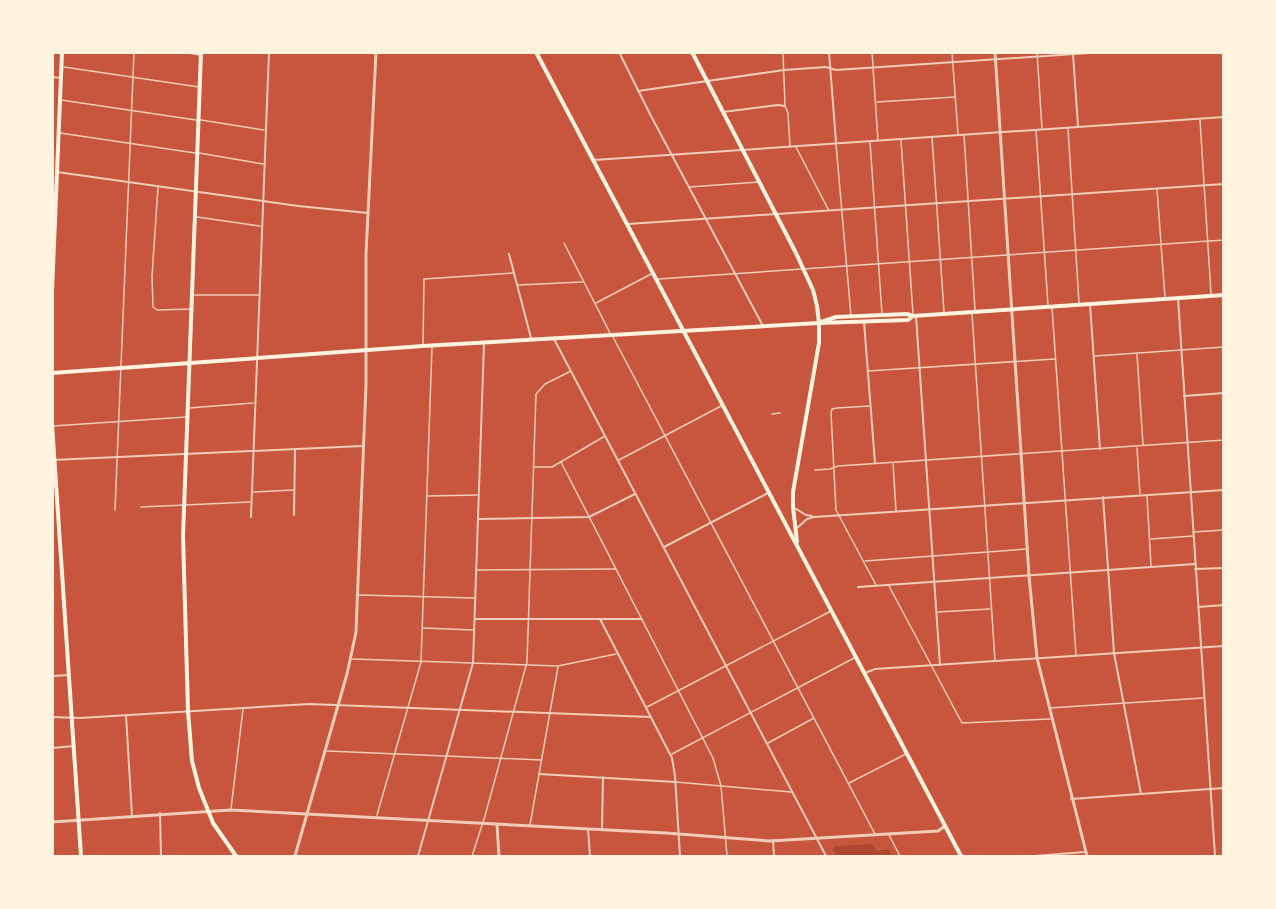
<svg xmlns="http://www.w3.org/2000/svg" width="1276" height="909" viewBox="0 0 1276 909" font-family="Arial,sans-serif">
<rect width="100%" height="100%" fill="#c8553d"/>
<path fill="#ae4732" d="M872 844 877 851 888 849 892 856H836L833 850 835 846Z"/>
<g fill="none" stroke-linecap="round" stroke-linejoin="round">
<g stroke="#f1ccb7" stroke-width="1.5">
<path d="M182 52 200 55"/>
<path d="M783 52 785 106 788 113 790 147"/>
<path d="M872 52 878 141"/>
<path d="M952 52 958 134"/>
<path d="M1037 52 1042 129"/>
<path d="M64 67 199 87"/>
<path d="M61 100 196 120"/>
<path d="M877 102 955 97"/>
<path d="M201 120 264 130"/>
<path d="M1200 120 1211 294"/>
<path d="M1068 128 1079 303"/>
<path d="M1036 130 1048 305"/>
<path d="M60 133 195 153"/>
<path d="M964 135 975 310"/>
<path d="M932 137 944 312"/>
<path d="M901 140 913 314"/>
<path d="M870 142 882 314"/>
<path d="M836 144 851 316"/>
<path d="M796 147 828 209"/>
<path d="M199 153 263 164"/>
<path d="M158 187 152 276 153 307 157 310 191 309"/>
<path d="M689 187 759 182"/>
<path d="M1157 189 1165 298"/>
<path d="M197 217 260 226"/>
<path d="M564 243 610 333"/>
<path d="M658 279 1224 240"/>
<path d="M518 285 582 282"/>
<path d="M192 295H259"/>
<path d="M596 303 653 273"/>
<path d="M1052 307 1076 655"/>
<path d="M972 313 995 661"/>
<path d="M613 337 875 834"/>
<path d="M423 346 424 279 513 273"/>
<path d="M1137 354 1143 445"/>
<path d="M1095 356 1224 347"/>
<path d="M868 371 1055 359"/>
<path d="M869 406 837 408 832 409 831 413 836 510 876 585"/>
<path d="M189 408 253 403"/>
<path d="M772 414 780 413"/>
<path d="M53 426 186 417"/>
<path d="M1137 448 1140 494"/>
<path d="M619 460 721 406"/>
<path d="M561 462 713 758 721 786 727 856"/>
<path d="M893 463 896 511"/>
<path d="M534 467H552L605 436"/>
<path d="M815 470 830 469 838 466 1224 440"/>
<path d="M253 492 293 490"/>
<path d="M428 496 477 495"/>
<path d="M1147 496 1151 566"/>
<path d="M141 507 250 502"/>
<path d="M115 510 134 52"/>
<path d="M1193 532 1224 530"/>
<path d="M1151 539 1193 536"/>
<path d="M865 561 1027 549"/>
<path d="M477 570 616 569"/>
<path d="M889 586 962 723 1050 719"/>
<path d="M359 595 474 598"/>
<path d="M938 612 990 609"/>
<path d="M423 628 473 630"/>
<path d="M352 659 558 666 616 654"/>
<path d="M647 707 831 611"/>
<path d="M1049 708 1203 698"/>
<path d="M768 743 814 718"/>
<path d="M327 751 541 760"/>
<path d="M672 754 856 657"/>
<path d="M676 782 791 792"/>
<path d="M849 783 906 754"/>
<path d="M231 809 243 709"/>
<path d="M377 815 421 662 432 347"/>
<path d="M530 825 558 667"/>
<path d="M889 835 900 856"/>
<path d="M472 856 485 816 527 662 536 394 545 384 571 371"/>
</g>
<g stroke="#f1ccb7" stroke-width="2">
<path d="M619 52 651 116 763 326"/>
<path d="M829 52 836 142"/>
<path d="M1073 54 1078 126"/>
<path d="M52 77 61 78"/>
<path d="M638 91 784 70 826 67 836 70 1104 52"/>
<path d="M723 112 778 105 785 106"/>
<path d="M594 160 1224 117"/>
<path d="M57 172 298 206 368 213"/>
<path d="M628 224 1224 184"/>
<path d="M509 254 531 338"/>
<path d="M1178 298 1215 856"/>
<path d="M1090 304 1100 449"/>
<path d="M916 316 940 665"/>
<path d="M864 322 875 463"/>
<path d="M554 339 826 856"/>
<path d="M1184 396 1224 393"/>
<path d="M52 460 362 446"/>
<path d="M1103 497 1114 653 1141 794"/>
<path d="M793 507 806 515 812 516"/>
<path d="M294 515 295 450"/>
<path d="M251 517 269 52"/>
<path d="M479 519 589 517 635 494"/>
<path d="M796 529 807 519 814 517 1224 490"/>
<path d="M664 547 768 493"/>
<path d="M1195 569 1224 568"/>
<path d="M858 587 1195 564"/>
<path d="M1198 607 1224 605"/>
<path d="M475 619H642"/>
<path d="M600 619 672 758 675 776 680 856"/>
<path d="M865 673 875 669 1224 646"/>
<path d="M52 676 69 675"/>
<path d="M126 715 132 816"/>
<path d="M52 717 80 718 309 704 651 717"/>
<path d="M52 748 74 746"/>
<path d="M539 774 676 782"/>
<path d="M1071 799 1224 788"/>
<path d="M160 813 161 856"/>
<path d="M588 829 590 856"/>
<path d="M602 829 603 777"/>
<path d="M773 840 774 856"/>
<path d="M418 856 473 663 484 343"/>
<path d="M1034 856 1085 852"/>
</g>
<g stroke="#f1ccb7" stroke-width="3">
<path d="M995 52 1029 576 1037 658 1087 856"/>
<path d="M52 822 231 810 666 833 770 841 938 831 945 826"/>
<path d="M497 825 499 856"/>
<path d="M295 856 347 674 356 632 366 385V254L376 52"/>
</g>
<g stroke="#fff3e0" stroke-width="4">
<path d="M821 322 836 317 907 314 913 316 1224 295"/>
<path d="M52 373 423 346 819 323 908 320 913 316"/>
</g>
<g stroke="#fff3e0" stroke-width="4">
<path d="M201 52 183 536 188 711 192 761 199 788 213 823 236 856"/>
<path d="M536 52 961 856"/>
<path d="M692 52 796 253 813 290 817 306 819 323V343L793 492V507L797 542"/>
<path d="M52 292 62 52"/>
<path d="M52 424 81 856"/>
</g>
</g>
<rect width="1276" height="909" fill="none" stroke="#fff3e0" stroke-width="108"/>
</svg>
